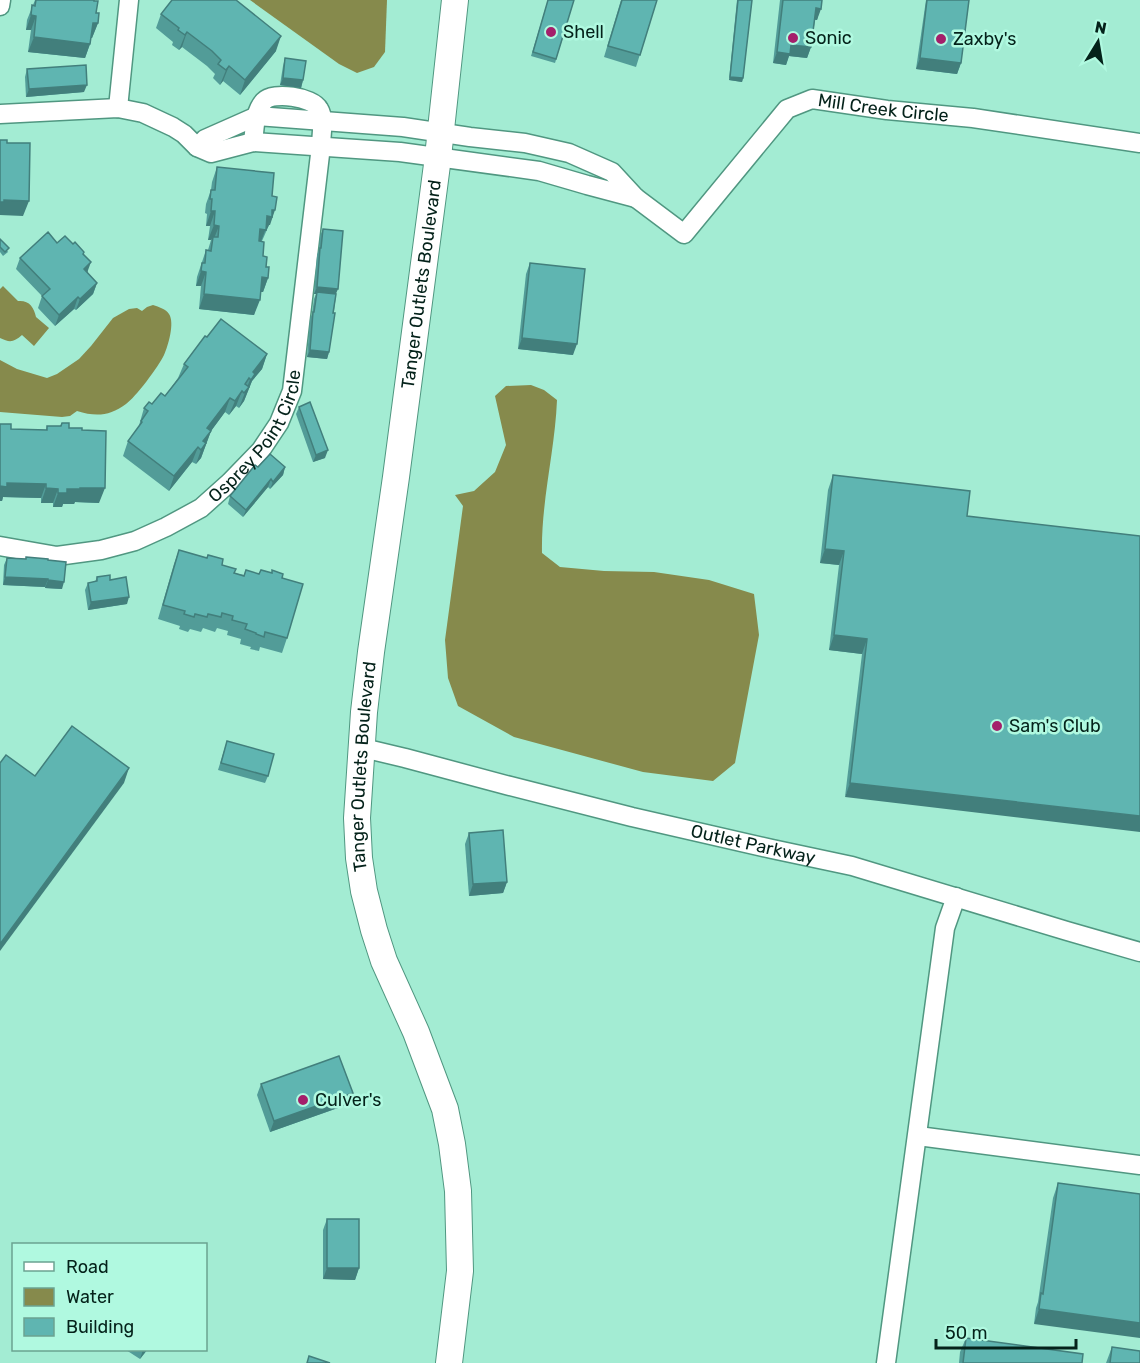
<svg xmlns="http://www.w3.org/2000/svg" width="1140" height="1363" viewBox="0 0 1140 1363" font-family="Rubik,sans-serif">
<rect width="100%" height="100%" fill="#a3ecd3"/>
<g fill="#868a4c">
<path d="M250 0H387L385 52 374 67 357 73 339 64Z"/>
<path d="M3 286 18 301C29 300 34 307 36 317L49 328 34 346 22 335C14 342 10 343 0 338V289Z"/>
<path d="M153 305C159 307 166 309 169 314 175 323 168 346 164 355 159 366 135 398 126 404 110 416 96 417 77 411L70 416 62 417 0 412V360L17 369 47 378 57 374 79 359 91 346 113 318 129 309 137 308 142 311 147 307Z"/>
<path d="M531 385 544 390 557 400C555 451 541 501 542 553L560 567 604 571 654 572 709 580 754 594 759 635 735 763 713 781 643 772 514 737 458 706 448 678 445 640 463 506 455 495 474 491 495 472 506 445 495 396 506 386Z"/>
</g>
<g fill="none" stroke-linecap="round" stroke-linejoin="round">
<g stroke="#509781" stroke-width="21">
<g id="street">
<path d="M0 6 1 0"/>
<path d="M118 108 129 0"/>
<path d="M0 114 118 108 143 113 173 127 184 134 197 147 211 153 253 142 400 152 539 171 587 185 636 198"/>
<path id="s1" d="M197 147 205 139 257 116 403 127 470 137 525 143 569 153 612 172 636 198 684 234 787 109 812 99 887 110 973 118 1140 143"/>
<path id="s2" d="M0 546 57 556 101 550 135 541 166 527 201 508 230 482 261 450 279 423 292 391 321 146C321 135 325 119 319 109 313 97 273 91 264 101 254 112 255 129 253 142"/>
<path id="s3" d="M363 748 405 758 510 786 632 817 772 849 852 866 1067 931 1140 952"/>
<path d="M918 1136 1140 1165"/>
<path d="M886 1363 945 928 956 897"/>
</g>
</g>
<g stroke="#509781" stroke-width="28">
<g id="secondary">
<path id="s4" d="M449 1363 460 1271 458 1191 452 1144 445 1109 416 1032 384 961 374 930 364 891 359 858 357 818 364 712 371 652 396 477 438 157 455 0"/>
</g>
</g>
<use href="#street" stroke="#fff" stroke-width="18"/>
<use href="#secondary" stroke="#fff" stroke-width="26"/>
</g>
<g fill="#529c98">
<path d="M35 0H94L98 23 92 38H91L90 44 85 58 28 52 31 30H26L27 20Z"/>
<path d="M548 0H574L555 63 531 56Z"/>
<path d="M621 0H657L636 67 604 57Z"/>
<path d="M737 0H752L743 78 742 82 729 80Z"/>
<path d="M780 0H822L817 20H815L811 47 807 58 789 56 786 65 773 63Z"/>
<path d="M926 0H969L961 63 957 74 916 69Z"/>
<path d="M161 14 276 51 240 95 223 81 220 85 213 78 215 74 207 66 182 47 179 50 172 45 173 42 156 28Z"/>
<path d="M285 58 303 80 301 88 280 85 283 66Z"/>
<path d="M27 69 84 92 26 97 25 77Z"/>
<path d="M217 167 270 225H269L262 241 263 256 266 267 268 278 263 292H260L254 315 199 309 201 286H196L197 277 206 250H208L211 240H208L210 226H206L207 214 205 213 206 204 211 190 212 182Z"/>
<path d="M323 229 336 295 329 352 327 359 307 357 310 319 312 314 314 299 316 294H314L317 255 319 250 320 236Z"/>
<path d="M0 239 8 252 3 256 0 252Z"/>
<path d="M57 243 73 244 84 252V254L88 273 97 283 93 294 76 310 74 309 55 326 38 308 42 296 16 269 20 258Z"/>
<path d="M530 263 573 355 518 349 526 274Z"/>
<path d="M207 337 267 354 262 369 252 381 244 401 239 408 236 406 229 415 225 412 211 431 201 458 196 464 192 462 169 491 123 456 128 441 138 429 144 408 165 396 178 378 184 364Z"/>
<path d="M299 407 325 458 313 462 296 414Z"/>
<path d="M62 423 69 428 99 503 75 502 74 504H63L62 507H53V503H41V498L3 497 2 501H0V424L11 429 46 430 47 426H60Z"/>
<path d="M258 467H285L283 475 270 489 268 487 243 517 228 504 230 496Z"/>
<path d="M833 475 967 516 845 797 862 654 829 650 839 565 820 563 828 490Z"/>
<path d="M179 550 222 565 234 573 244 575 259 574 282 578 287 638 282 653 260 647 259 651 250 649 251 647 240 644 241 639 227 635 228 631 217 628 215 632 203 628 201 632 190 629 188 632 179 629 180 626 158 619 174 564Z"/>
<path d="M7 558 48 560 62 589 45 588V587L3 585 4 565Z"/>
<path d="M97 577 110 580 127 604 88 610 85 590 88 583 95 582Z"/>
<path d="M227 741 268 776 265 783 218 770Z"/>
<path d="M469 833 507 882 503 893 469 896 465 844Z"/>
<path d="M261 1084 353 1093 349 1104 270 1132 257 1095Z"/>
<path d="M1058 1183 1140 1194 1034 1324 1036 1308 1038 1302 1053 1198Z"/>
<path d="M327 1219 359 1268 355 1280 323 1279V1230Z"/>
<path d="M966 1338 1082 1363H959L960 1352Z"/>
<path d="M1112 1347 1140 1363H1106Z"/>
<path d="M126 1350H147L140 1359Z"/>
</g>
<g fill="#427f7c">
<path d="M816 8 821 9 817 20 812 19Z"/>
<path d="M31 15 36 16 31 30H26Z"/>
<path d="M93 23H98L92 38 87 37Z"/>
<path d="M187 32 182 47 179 50 185 35Z"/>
<path d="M281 36 276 51 240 95 245 80Z"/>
<path d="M34 37 90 44 85 58 28 52Z"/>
<path d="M791 45 811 47 807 58 789 56 786 65 773 63 777 52Z"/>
<path d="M920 58 961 63 957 74 916 69Z"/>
<path d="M229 66 223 81 220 85 226 70Z"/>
<path d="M730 77 743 78 742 82 729 80Z"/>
<path d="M283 78 303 80 301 88 280 85Z"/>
<path d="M87 85 84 92 26 97 29 89Z"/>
<path d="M4 200 29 201 23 216 0 215V202Z"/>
<path d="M272 210H275L270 225H269L266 231H265L260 244H255L260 229 267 216Z"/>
<path d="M211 211H215L210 226H206Z"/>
<path d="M214 225 219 226 213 241V237L211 240H208Z"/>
<path d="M91 262 87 273 84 269Z"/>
<path d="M201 271 206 272 201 286H196Z"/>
<path d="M262 277 268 278 263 292H257Z"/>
<path d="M97 283 93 294 76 310 80 299Z"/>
<path d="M317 287 338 289 335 296 317 292 316 294H314Z"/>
<path d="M204 294 260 300 254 315 199 309Z"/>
<path d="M78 297 74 309 55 326 59 315Z"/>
<path d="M522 338 577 344 573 355 518 349Z"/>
<path d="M310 350 329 352 327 359 307 357Z"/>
<path d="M267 354 262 369 252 381 244 401 239 408 253 372Z"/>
<path d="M242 391 236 406 229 415 235 401Z"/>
<path d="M230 398 225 412 211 431 201 458 196 464 201 450 200 449 207 428Z"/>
<path d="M198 447 192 462 169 491 174 476Z"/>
<path d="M328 450 325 458 313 462 316 455Z"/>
<path d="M285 467 283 475 270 489 273 482Z"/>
<path d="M271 479 268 487 243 517 246 510Z"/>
<path d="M7 483 46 484 41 498 3 497 2 501H0V486Z"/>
<path d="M46 488 58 489 53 503H41Z"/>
<path d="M80 488H105L99 503 75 502 74 504H63L62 507H53L58 493 67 489Z"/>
<path d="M825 549 844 551 839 565 820 563Z"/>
<path d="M5 577 48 579 45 587 3 585Z"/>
<path d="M48 580 64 582 62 589 45 588Z"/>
<path d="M129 597 127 604 88 610 91 602Z"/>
<path d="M834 635 867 639 862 654 829 650Z"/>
<path d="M129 768 124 783 0 951V944Z"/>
<path d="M850 783 1140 816V832L845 797Z"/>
<path d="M507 882 503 893 469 896 473 884Z"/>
<path d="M353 1093 349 1104 270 1132 274 1121Z"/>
<path d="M327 1268H359L355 1280 323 1279Z"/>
<path d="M1039 1309 1140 1323V1338L1034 1324Z"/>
<path d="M143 1350H147L140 1359Z"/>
</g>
<g fill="#5fb5b1" stroke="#427f7c" stroke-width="1.5">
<path d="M36 0H94V1H98L96 13H99L98 23H93L90 44 34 37 36 16 31 15 32 5 35 6Z"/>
<path d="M172 0H236L281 36 245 80 229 66 226 70 218 64 221 60 212 51 187 32 185 35 178 30 179 28 161 14Z"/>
<path d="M548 0H574L556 59 533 52Z"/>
<path d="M622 0H657L640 55 608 46Z"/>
<path d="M738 0H752L743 78 730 77Z"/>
<path d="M783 0H822L821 9 816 8 811 47 791 45 790 54 777 52Z"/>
<path d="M927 0H969L961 63 920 58Z"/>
<path d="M285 58 306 61 303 80 283 78Z"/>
<path d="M86 65 87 85 29 89 27 69Z"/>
<path d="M0 140H7V143H30L29 201 4 200V202H0Z"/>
<path d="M217 167 274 173 272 196 277 197 275 210H272V217L267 216 266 230 260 229 259 241 264 242 263 256 267 257 266 267H269L268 278 262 277 260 300 204 294 206 272 201 271 202 263H205L206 250 211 251 213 237H218L219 226 214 225 215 211H211L212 199H210L211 190H215Z"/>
<path d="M323 229 343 231 338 289 317 287 320 248H321Z"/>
<path d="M48 232 57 243 65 236 73 244 75 242 84 252 83 254 91 262 84 269 97 283 80 299 78 297 59 315 42 296 50 289 20 258Z"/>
<path d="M0 239 9 248 5 252 0 247Z"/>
<path d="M530 263 585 269 577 344 522 338Z"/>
<path d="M317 292 336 294 333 313H335L329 352 310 350 313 312H314Z"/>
<path d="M221 319 267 354 253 372 255 374 251 380 249 378 245 384 249 387 244 393 242 391 235 401 230 398 207 428 211 431 203 441 206 443 201 450 198 447 174 476 128 441 142 422 141 421 148 411 144 408 149 402 152 404 161 393 165 396 188 367 184 364 205 336 207 337Z"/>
<path d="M310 402 328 450 316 455 299 407Z"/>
<path d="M62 423H69V428H82V430L106 431 105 488H80V489H67V493H58V489L46 488V484L7 483V487L0 486V424H11V429L47 430V426H61Z"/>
<path d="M270 454 285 467 273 482 271 479 246 510 230 496 255 465 258 467Z"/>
<path d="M833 475 970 491 967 516 1140 536V816L850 783 867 639 834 635 844 551 825 549Z"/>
<path d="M179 550 207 558 208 555 223 559 222 565 236 569 234 573 244 576 246 570 259 574 261 570 272 573V570L283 574 282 578 303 584 287 638 265 632 264 637 256 634V633L245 629 247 624 232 620 233 616 222 613 221 617 208 614 207 617 195 614 194 617 184 614 185 611 163 605Z"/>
<path d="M26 557 48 559V560L66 562 64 582 48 580V579L5 577 7 558 26 559Z"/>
<path d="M110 575V580L126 577 129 597 91 602 88 583 97 581V577Z"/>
<path d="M72 726 129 768 0 944V763L6 755 35 776Z"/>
<path d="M227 741 274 754 268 776 221 763Z"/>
<path d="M503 830 507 882 473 884 469 833Z"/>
<path d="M339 1056 353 1093 274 1121 261 1084Z"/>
<path d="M1058 1183 1140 1194V1323L1039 1309 1041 1293 1043 1294Z"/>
<rect x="327" y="1219" width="32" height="49"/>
<path d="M966 1338 1083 1354 1082 1363H963Z"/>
<path d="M1112 1347 1140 1351V1363H1110Z"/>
<path d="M309 1356 330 1363H307Z"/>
</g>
<g fill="#a41f6b" stroke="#b0f9e0" stroke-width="2">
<circle cx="551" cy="32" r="6"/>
<circle cx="793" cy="38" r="6"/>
<circle cx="941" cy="39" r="6"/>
<circle cx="997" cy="726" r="6"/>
<circle cx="303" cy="1100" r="6"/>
</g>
<g text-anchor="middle" stroke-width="5" stroke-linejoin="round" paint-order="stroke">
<g font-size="18" fill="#04221a" stroke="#b0f9e0" text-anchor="start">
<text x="563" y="38">Shell</text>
<text x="805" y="44">Sonic</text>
<text x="953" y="45">Zaxby's</text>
<text x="1009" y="732">Sam's Club</text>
<text x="315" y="1106">Culver's</text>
</g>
<g font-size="18" fill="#04221a" stroke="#b0f9e0">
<text dy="6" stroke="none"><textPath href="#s1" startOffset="786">Mill Creek Circle</textPath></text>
<text dy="6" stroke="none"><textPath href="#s4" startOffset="1100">Tanger Outlets Boulevard</textPath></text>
<text dy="6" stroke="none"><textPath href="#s2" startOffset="304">Osprey Point Circle</textPath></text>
<text dy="6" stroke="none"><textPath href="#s4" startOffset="614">Tanger Outlets Boulevard</textPath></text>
<text dy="6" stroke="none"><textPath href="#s3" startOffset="402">Outlet Parkway</textPath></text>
</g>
</g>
<rect x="12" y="1243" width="195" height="108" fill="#b0f9e0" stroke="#6ba391" stroke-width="1.5"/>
<rect x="24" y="1262" width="30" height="9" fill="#ffffff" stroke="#6ba391" stroke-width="1.5"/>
<text x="66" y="1273" font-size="18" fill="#04221a">Road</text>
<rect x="24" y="1288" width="30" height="18" fill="#868a4c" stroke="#6ba391" stroke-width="1.5"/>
<text x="66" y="1303" font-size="18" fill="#04221a">Water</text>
<rect x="24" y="1318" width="30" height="18" fill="#5fb5b1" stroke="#6ba391" stroke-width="1.5"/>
<text x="66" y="1333" font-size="18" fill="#04221a">Building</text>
<g transform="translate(1098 42) rotate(11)" stroke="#b0f9e0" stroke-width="4.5" paint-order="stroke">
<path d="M0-4.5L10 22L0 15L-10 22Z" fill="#04221a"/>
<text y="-9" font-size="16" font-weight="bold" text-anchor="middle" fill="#04221a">N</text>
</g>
<path d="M936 1339v9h140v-9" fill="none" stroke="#04221a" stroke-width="3"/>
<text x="945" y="1339" font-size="18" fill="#04221a" stroke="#b0f9e0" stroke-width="4.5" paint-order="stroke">50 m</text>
</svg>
